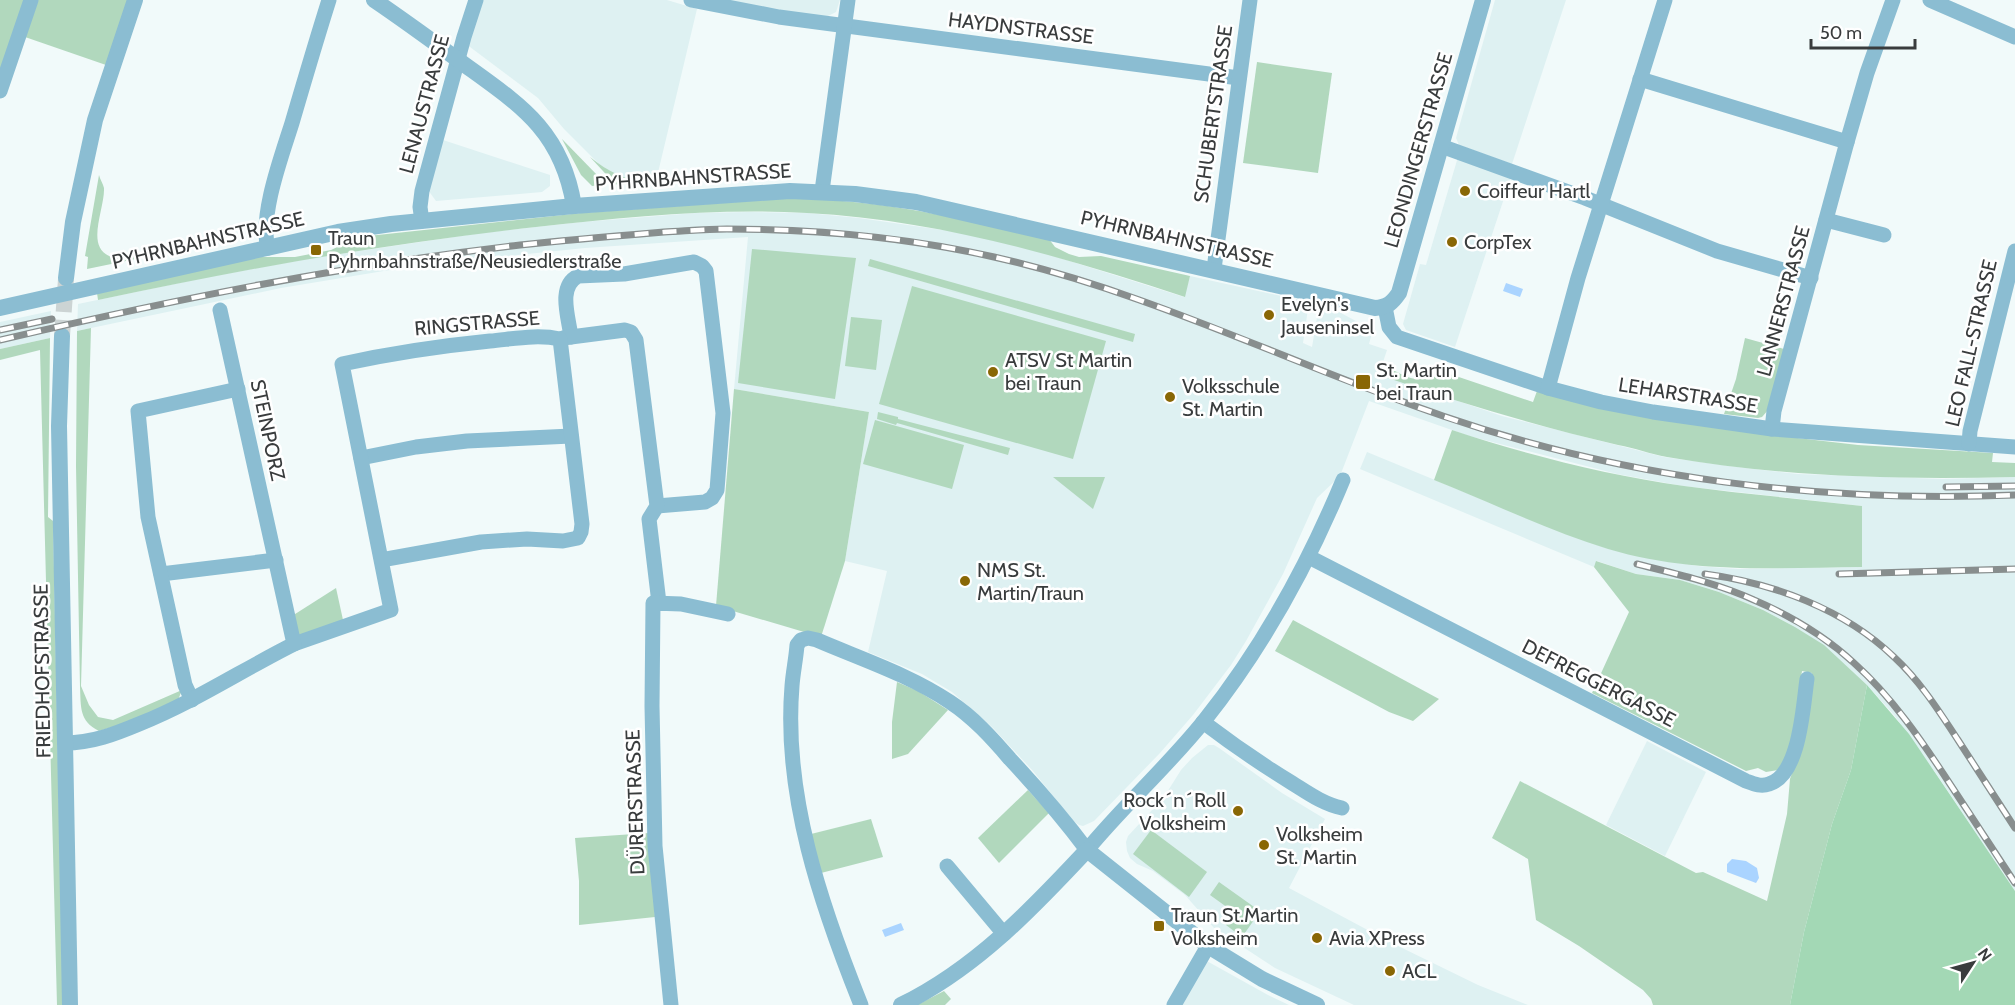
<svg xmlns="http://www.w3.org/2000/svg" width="2015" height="1005" viewBox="0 0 2015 1005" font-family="Cabin,sans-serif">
<rect width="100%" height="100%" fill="#f1fafa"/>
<g fill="#def1f2">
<path d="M481 0H667L697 9 656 181 643 182 630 180 614 174 599 164 564 129 538 98 466 44Z"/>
<path d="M717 0H840L836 12 824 18Z"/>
<path d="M1495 0H1566L1512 164 1459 145 1456 138Z"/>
<path d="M440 139 550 175V186L542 192 436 201 428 190Z"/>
<path d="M1458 157 1511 177 1455 347 1406 330 1403 324 1420 264 1426 265Z"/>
<path d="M750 212 808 213 859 218 964 233 1041 252 1184 297 1190 276 1309 302 1303 343 1312 347 1319 306 1339 312 1369 328 1372 333 1369 344 1387 350 1379 374 1502 416 1664 457 1729 466 1798 474 1943 479 2015 477V891L1935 772 1894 715 1867 685 1824 646 1795 627 1763 610 1719 592 1680 580 1636 574 1597 561 1594 567 1360 469 1367 452 1566 534 1609 549 1644 557 1697 566 1738 569 1862 567V506L1683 486 1617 474 1469 436 1369 401 1340 476 1317 498 1283 574 1246 641 1231 665 1193 715 1160 753 1094 821 1083 826 1079 825 1073 821 1033 771 993 728 952 692 922 674 868 652 887 571 845 561 869 412 734 389 748 237 585 248 420 265 281 288 77 331 78 304 208 277 312 258 481 233 582 222 695 213Z"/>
<path d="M51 311 50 338 0 349V322Z"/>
<path d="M1647 741 1706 772 1665 856 1606 825Z"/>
<path d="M1208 745H1214L1219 748 1282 793 1325 819 1289 888 1392 943 1478 985 1528 1005H1354L1275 968 1214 928 1185 895 1153 871 1137 864 1130 858 1127 851 1126 842 1128 836 1164 797 1181 770 1192 758Z"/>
<path d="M1205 960 1268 995 1289 1005H1178Z"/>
</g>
<g fill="#b1d8bd">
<path d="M0 0H25L0 73Z"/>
<path d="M37 0H128L106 65 25 37Z"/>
<path d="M1257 62 1332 73 1318 173 1243 163Z"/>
<path d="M562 139 599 177 602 181 601 185 592 186 581 175Z"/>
<path d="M590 157C610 173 629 183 656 181L619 185 615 184Z"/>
<path d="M99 175C100 179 103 184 104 188 105 210 82 252 116 258L184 249 87 269 88 257 85 256Z"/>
<path d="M778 199C872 197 958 218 1049 239L1055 247 1069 254 1079 257 1101 256 1190 276 1185 297C1061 256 938 220 807 213 717 208 626 217 536 227 389 243 243 269 98 300L97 293 258 257H295L331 250 359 237 581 213Z"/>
<path d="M752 249 856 258 835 399 738 383Z"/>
<path d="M870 259 1135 334 1133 342 868 266Z"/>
<path d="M912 286 1106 341 1073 459 879 404Z"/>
<path d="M851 317 882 320 876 370 845 366Z"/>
<path d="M91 328 81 686 89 705 98 717 113 720 182 690 178 700 129 722 99 731C79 721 81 707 80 687L76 466 77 331Z"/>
<path d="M50 338 48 517 53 521 63 1005H57L40 350 0 360V349Z"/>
<path d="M1745 338 1784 349 1769 409 1762 417 1758 418 1724 414 1736 379Z"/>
<path d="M1390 369C1403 374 1416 385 1429 375L1444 380 1447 373 1533 402 1537 391 1754 433 1858 445 1993 453 1992 462 2015 463V477C1898 480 1782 477 1667 457 1650 454 1635 448 1618 445 1540 427 1464 404 1388 378Z"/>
<path d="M734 389 869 412 845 561 821 637 716 606Z"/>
<path d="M878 412 898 417V419L1010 448 1008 455 897 423 896 425 877 419Z"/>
<path d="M875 420 964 445 952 489 863 464Z"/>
<path d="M1452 430C1527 455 1606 475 1684 486 1743 494 1803 499 1862 506V567C1777 568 1691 574 1608 549 1549 531 1492 503 1434 480Z"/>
<path d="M1053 477H1105L1093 509Z"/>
<path d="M1596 561 1636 574 1680 580 1719 592 1763 610 1795 627 1824 645 1867 685 1851 770 1832 824 1804 932 1790 1005H1653L1651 999 1643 990 1579 946 1536 920 1528 859 1492 838 1520 781 1696 873 1703 872 1767 901 1787 814 1790 779 1805 735 1812 673 1802 671 1790 752 1778 770 1766 772 1758 768 1746 771 1592 693 1629 612 1594 567Z"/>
<path d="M336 588 343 620 298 637 292 616Z"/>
<path d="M1293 620 1439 699 1413 721 1389 712 1275 651Z"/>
<path d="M897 682 918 691 948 710 908 754 892 759V722Z"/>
<path d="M1028 790 1049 813 999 863 978 838Z"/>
<path d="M871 819 883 857 821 873 811 834Z"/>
<path d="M1151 830 1207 872 1189 897 1133 854Z"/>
<path d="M649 833 655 917 579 925V881L575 838Z"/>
<path d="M1219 882 1257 909 1250 917 1254 920 1242 937 1226 925 1235 913 1210 895Z"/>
<path d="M944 991 951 999 945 1005H917Z"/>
</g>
<path fill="#a3d8b5" d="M1867 685 1909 734 2015 891V1005H1790L1804 932 1832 824 1851 770Z"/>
<g fill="#aad4ff">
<path d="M1506 283 1523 289 1520 297 1503 291Z"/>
<path d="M1732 859 1746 861 1757 868 1759 878 1756 883 1727 872V864Z"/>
<path d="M901 923 904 930 885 937 882 930Z"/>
</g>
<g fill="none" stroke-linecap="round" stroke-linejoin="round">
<path stroke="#ccd4d4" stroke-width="16" stroke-dasharray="16 8" stroke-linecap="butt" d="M62 336 66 279"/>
<g stroke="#8bbdd2" stroke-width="15">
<path d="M691 0 779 17 1239 78"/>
<path d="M1930 0 2015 37"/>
<path d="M1640 79 1847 142"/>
<path d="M0 91 31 0"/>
<path d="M1441 146 1585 198 1717 251 1811 278"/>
<path d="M822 191 848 0"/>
<path d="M1826 220 1884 235"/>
<path d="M422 221 420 207 422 191 464 37 476 0"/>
<path d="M268 248C259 216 282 155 292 123 304 82 316 41 329 0"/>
<path d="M1214 269 1250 0"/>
<path d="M1385 307 1389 327 1397 337 1548 388 1601 402 1653 412 1772 429 2015 447"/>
<path d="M571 337C569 318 557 287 578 276L624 274 694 262 702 266 706 271 723 413 717 490 712 498 705 502 657 506"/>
<path d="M563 338 625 330 631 332 636 340 657 506 649 519 659 603"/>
<path d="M1548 388 1578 278 1665 0"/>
<path d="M1772 429 1774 411 1847 142 1867 73 1893 0"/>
<path d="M1969 444 1970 431 2015 251"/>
<path d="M361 458 416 447 467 441 571 436"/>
<path d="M1309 557 1746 781C1754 784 1761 787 1769 784 1800 775 1803 706 1807 679"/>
<path d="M161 574 276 560"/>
<path d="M294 644 391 610 342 364C392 353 440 346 490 341 513 339 537 334 560 339L582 524 581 532 578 538 563 541 527 539 481 542 381 560"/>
<path d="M192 700 185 685 148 517 138 411 238 389"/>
<path d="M1203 722C1232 744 1261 764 1292 783 1308 793 1323 804 1342 808"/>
<path d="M65 743C92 743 115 734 139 724 194 702 242 670 294 644L220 310"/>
<path d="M947 866 1004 934"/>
<path d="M671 1005 655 846 652 706 653 603 681 604 728 614"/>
<path d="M861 1005C821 905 783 795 792 686 793 672 796 659 797 645L801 640 808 638 817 640C861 659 910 675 950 702 973 717 992 738 1010 759 1037 788 1063 818 1087 850 1124 805 1168 766 1204 721 1263 647 1307 567 1343 480"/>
<path d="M1174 1005 1208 946"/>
</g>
<g stroke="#8bbdd2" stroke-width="16">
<path d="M374 0C405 21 435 43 465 65 522 106 562 132 574 206"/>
<path d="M66 278 73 222 95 120 135 0"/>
<path d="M0 308 338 232 391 224 574 206 790 191 855 194 916 202 1375 308C1388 307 1392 303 1399 293L1483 0"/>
<path d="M62 336 59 426 70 1005"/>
<path d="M901 1005C975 969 1032 909 1087 850L1208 946 1262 979 1317 1005"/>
</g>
<g stroke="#888e8e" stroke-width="7">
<g id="rail">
<path d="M0 330 52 319"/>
<path d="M0 340C172 300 344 265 520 245 568 240 616 236 664 232 685 231 706 229 727 229 816 229 906 237 994 257 1150 292 1293 365 1443 416 1626 479 1822 503 2015 495"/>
<path d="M1946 487 2015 486"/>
<path d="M1637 564C1676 574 1717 583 1754 600 1789 615 1826 637 1854 663 1892 697 1922 741 1950 784 1972 817 1993 850 2015 883"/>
<path d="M1705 574C1773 583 1844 609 1894 657 1920 681 1939 711 1958 740 1977 769 1996 799 2015 828"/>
<path d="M1839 574 2015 569"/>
</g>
</g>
<use href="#rail" stroke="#fff" stroke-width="4.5" stroke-dasharray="14" stroke-linecap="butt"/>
</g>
<g fill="#896705" stroke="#fff" stroke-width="2">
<circle cx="1465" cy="191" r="6"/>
<circle cx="1452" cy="242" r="6"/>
<rect x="310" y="244" width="12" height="12" rx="3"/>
<circle cx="1269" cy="315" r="6"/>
<circle cx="993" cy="372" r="6"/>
<rect x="1355" y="374" width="16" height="16" rx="3"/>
<circle cx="1170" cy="397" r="6"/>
<circle cx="965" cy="581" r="6"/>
<circle cx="1238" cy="811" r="6"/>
<circle cx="1264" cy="845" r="6"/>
<rect x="1153" y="920" width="12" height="12" rx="3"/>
<circle cx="1317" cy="938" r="6"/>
<circle cx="1390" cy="971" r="6"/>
</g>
<g text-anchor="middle" stroke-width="5" stroke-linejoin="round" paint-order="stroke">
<g font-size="20" fill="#393c3d" stroke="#fff">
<text transform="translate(1021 28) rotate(7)" y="7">HAYDNSTRASSE</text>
<text transform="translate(424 104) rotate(-75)" y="7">LENAUSTRASSE</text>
<text transform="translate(1213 114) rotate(-82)" y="7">SCHUBERTSTRASSE</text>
<text transform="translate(1418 150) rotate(-74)" y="7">LEONDINGERSTRASSE</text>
<text transform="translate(693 177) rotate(-4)" y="7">PYHRNBAHNSTRASSE</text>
<text transform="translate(1177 239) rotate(13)" y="7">PYHRNBAHNSTRASSE</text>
<text transform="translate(208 240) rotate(-13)" y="7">PYHRNBAHNSTRASSE</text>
<text transform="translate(1783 301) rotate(-75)" y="7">LANNERSTRASSE</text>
<text transform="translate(477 323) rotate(-5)" y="7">RINGSTRASSE</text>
<text transform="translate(1971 343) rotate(-77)" y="7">LEO FALL-STRASSE</text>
<text transform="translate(1688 395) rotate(9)" y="7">LEHARSTRASSE</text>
<text transform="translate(268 430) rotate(78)" y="7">STEINPORZ</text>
<text transform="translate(42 671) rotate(-91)" y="7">FRIEDHOFSTRASSE</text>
<text transform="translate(1599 683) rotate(27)" y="7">DEFREGGERGASSE</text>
<text transform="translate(635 802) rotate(-92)" y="7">DÜRERSTRASSE</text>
</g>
<g font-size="20" fill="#393c3d" stroke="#fff" text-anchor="start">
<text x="1477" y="198">Coiffeur Hartl</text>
<text x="328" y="245">Traun<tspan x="328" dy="23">Pyhrnbahnstraße/Neusiedlerstraße</tspan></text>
<text x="1464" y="249">CorpTex</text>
<text x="1281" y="311">Evelyn's<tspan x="1281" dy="23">Jauseninsel</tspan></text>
<text x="1005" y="367">ATSV St Martin<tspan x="1005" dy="23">bei Traun</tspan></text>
<text x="1376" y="377">St. Martin<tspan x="1376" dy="23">bei Traun</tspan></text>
<text x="1182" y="393">Volksschule<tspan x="1182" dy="23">St. Martin</tspan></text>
<text x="977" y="577">NMS St.<tspan x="977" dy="23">Martin/Traun</tspan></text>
<text x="1226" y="807" text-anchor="end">Rock´n´Roll<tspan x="1226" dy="23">Volksheim</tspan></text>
<text x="1276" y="841">Volksheim<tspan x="1276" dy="23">St. Martin</tspan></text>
<text x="1171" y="922">Traun St.Martin<tspan x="1171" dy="23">Volksheim</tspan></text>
<text x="1329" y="945">Avia XPress</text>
<text x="1402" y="978">ACL</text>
</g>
</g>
<g transform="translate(1973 963) rotate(54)" stroke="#ffffff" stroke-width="4.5" paint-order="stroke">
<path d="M0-4.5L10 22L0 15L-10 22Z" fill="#393c3d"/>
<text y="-9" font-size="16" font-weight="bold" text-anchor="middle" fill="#393c3d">N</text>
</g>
<path d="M1811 39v9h104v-9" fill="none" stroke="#393c3d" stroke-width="3"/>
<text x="1820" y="39" font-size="18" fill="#393c3d" stroke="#ffffff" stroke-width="4.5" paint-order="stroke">50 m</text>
</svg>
